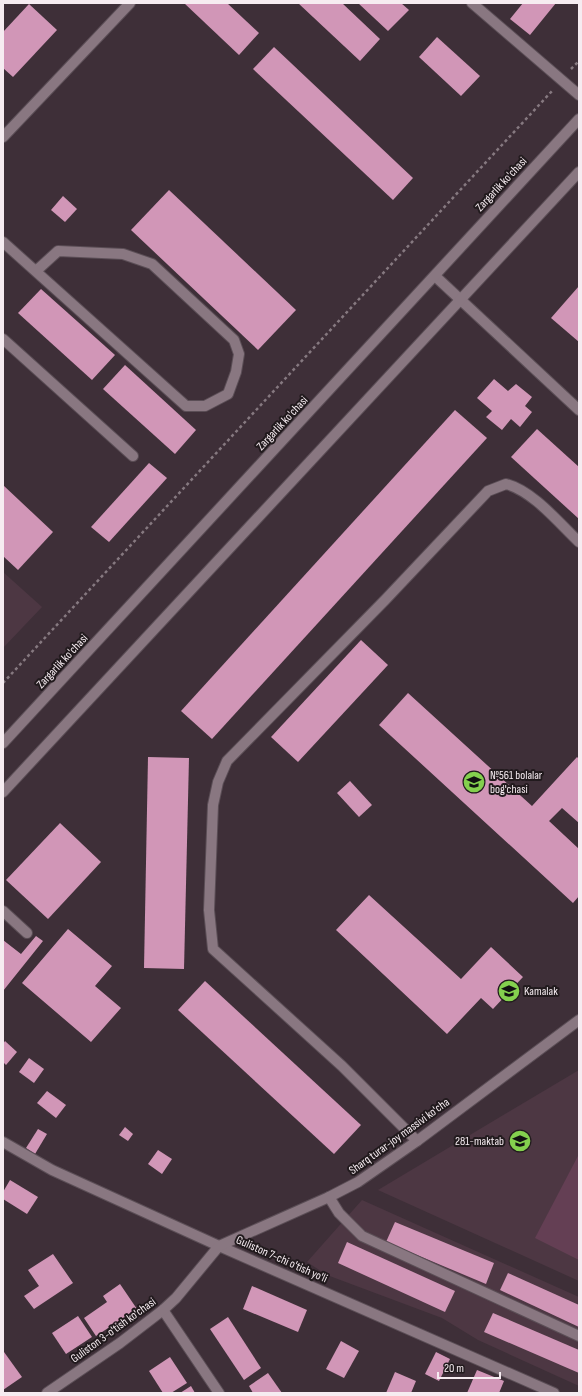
<svg xmlns="http://www.w3.org/2000/svg" width="582" height="1396" viewBox="0 0 582 1396" font-family="'Sofia Sans Condensed',sans-serif">
<rect width="100%" height="100%" fill="#3e2f38"/>
<g fill="#4d3743">
<path d="M3 572 42 607 3 648Z"/>
<path d="M579 1070V1281L378 1190 542 1092Z"/>
<path d="M362 1200 579 1297V1386L478 1340 442 1318 327 1275 307 1262Z"/>
</g>
<path fill="#643f54" d="M579 1154V1260L535 1238Z"/>
<g fill="#d196b7">
<path d="M184 3H227L259 33 239 55Z"/>
<path d="M298 3H342L380 39 360 61Z"/>
<path d="M358 3H401L409 10 388 31Z"/>
<path d="M523 3H556L530 35 510 19Z"/>
<path d="M29 4 57 30 13 77 3 68V32Z"/>
<path d="M437 37 480 76 461 96 419 57Z"/>
<path d="M274 47 413 178 393 200 253 69Z"/>
<path d="M169 190 296 310 258 350 131 230Z"/>
<path d="M63 196 77 209 65 222 51 210Z"/>
<path d="M579 286V342L551 318Z"/>
<path d="M41 289 115 355 92 380 18 313Z"/>
<path d="M125 365 196 430 175 454 103 389Z"/>
<path d="M494 379 508 391 516 384 532 397 525 406 532 412 520 427 511 419 502 430 486 417 492 411 477 398Z"/>
<path d="M455 410 487 438 212 739 181 711Z"/>
<path d="M537 429 579 467V519L511 457Z"/>
<path d="M149 463 167 478 109 542 91 527Z"/>
<path d="M3 485 53 532 18 570 3 556Z"/>
<path d="M361 640 388 665 298 762 271 737Z"/>
<path d="M408 693 532 806 577 757 579 759V823L562 808 549 821 579 849V896L573 903 379 725Z"/>
<path d="M148 757 189 758 184 969 144 968Z"/>
<path d="M350 781 372 805 359 817 337 793Z"/>
<path d="M60 823 101 862 48 919 6 880Z"/>
<path d="M369 895 461 979 491 947 523 977 493 1009 481 998 447 1034 336 930Z"/>
<path d="M68 929 112 966 95 986 121 1008 91 1042 22 983Z"/>
<path d="M36 936 43 941 3 991V940L21 954Z"/>
<path d="M205 981 361 1125 334 1154 178 1010Z"/>
<path d="M5 1041 17 1052 6 1065 3 1062V1044Z"/>
<path d="M29 1058 44 1069 34 1083 19 1072Z"/>
<path d="M47 1091 66 1105 56 1118 37 1103Z"/>
<path d="M125 1127 133 1134 128 1141 119 1135Z"/>
<path d="M38 1129 47 1134 35 1154 26 1148Z"/>
<path d="M158 1150 172 1159 162 1174 148 1164Z"/>
<path d="M10 1180 38 1197 27 1214 3 1199V1192Z"/>
<path d="M395 1222 494 1263 486 1284 386 1242Z"/>
<path d="M347 1242 455 1291 445 1312 338 1263Z"/>
<path d="M53 1254 73 1283 34 1309 24 1296 39 1286 28 1270Z"/>
<path d="M508 1273 579 1305V1327L500 1290Z"/>
<path d="M120 1284 137 1309 96 1336 84 1318 107 1302 103 1296Z"/>
<path d="M252 1286 307 1310 298 1332 243 1309Z"/>
<path d="M493 1313 579 1350V1373L484 1332Z"/>
<path d="M78 1316 92 1337 66 1354 52 1333Z"/>
<path d="M228 1317 261 1368 244 1380 210 1329Z"/>
<path d="M341 1341 359 1351 344 1378 326 1369Z"/>
<path d="M4 1352 22 1377 3 1390V1353Z"/>
<path d="M436 1352 450 1359 439 1381 425 1374Z"/>
<path d="M170 1357 187 1383 171 1393H163L149 1371Z"/>
<path d="M477 1370 504 1381 499 1393H467Z"/>
<path d="M395 1372 416 1381 411 1393H386Z"/>
<path d="M268 1373 282 1393H253L249 1386Z"/>
<path d="M191 1386 195 1393H180Z"/>
</g>
<g fill="none" stroke-linecap="round" stroke-linejoin="round">
<g stroke="#5b4e56" stroke-width="12">
<g id="minor">
<path d="M472 3 579 95"/>
<path d="M3 137 130 3"/>
<path d="M3 242 186 406H205L228 394 236 372 239 354 234 340 152 264 123 254 58 251 36 271"/>
<path d="M435 276 579 410"/>
<path d="M3 339 133 456"/>
<path d="M3 743 579 119"/>
<path d="M3 792 579 172"/>
<path d="M3 911 27 933"/>
<path d="M417 1141 342 1066 213 949 209 910 213 805 218 782 227 761 385 600 488 491 506 484C533 491 559 523 579 542"/>
<path d="M3 1142 52 1170 219 1246 554 1393"/>
<path d="M329 1197 339 1213 362 1236 579 1336"/>
<path d="M163 1310 219 1393"/>
<path d="M47 1393 120 1343 163 1310 176 1298 219 1246 329 1197 358 1182 417 1141 579 1020"/>
</g>
</g>
<g stroke="#867980" stroke-width="2.5" stroke-dasharray="3 3" stroke-linecap="butt">
<path d="M571 69 579 61"/>
<path d="M3 683 552 91"/>
</g>
<use href="#minor" stroke="#897781" stroke-width="10"/>
</g>
<defs>
<g id="school-disc" transform="scale(1.15)"><circle r="9.5" fill="#84d04e" stroke="#211a1d"/><path d="M0-5L7-2L0 1L-7-2ZM-4 1L0 2.5L4 1V4Q0 6-4 4Z" fill="#111"/></g>
</defs>
<g fill-rule="evenodd">
<use href="#school-disc" x="474" y="782"/>
<use href="#school-disc" x="509" y="991"/>
<use href="#school-disc" x="520" y="1141"/>
</g>
<g text-anchor="middle" stroke-width="4" stroke-linejoin="round" paint-order="stroke">
<g font-size="12" fill="#f6ecf1" stroke="#211a1d">
<text transform="translate(501 184) rotate(-47)" y="4">Zargarlik ko'chasi</text>
<text transform="translate(282 423) rotate(-47)" y="4">Zargarlik ko'chasi</text>
<text transform="translate(62 661) rotate(-47)" y="4">Zargarlik ko'chasi</text>
<text transform="translate(399 1136) rotate(-36)" y="4">Sharq turar-joy massivi ko'cha</text>
<text transform="translate(282 1259) rotate(24)" y="4">Guliston 7-chi o'tish yo'li</text>
<text transform="translate(113 1330) rotate(-36)" y="4">Guliston 3-o'tish ko'chasi</text>
</g>
<g font-size="12" fill="#f6ecf1" stroke="#211a1d" text-anchor="start">
<text x="490" y="779">№561 bolalar<tspan x="490" dy="14">bog'chasi</tspan></text>
<text x="524" y="995">Kamalak</text>
<text x="504" y="1145" text-anchor="end">281-maktab</text>
</g>
</g>
<rect width="582" height="1396" fill="none" stroke="#f6ecf1" stroke-width="8"/>
<path d="M438 1372v6h62v-6" fill="none" stroke="#f6ecf1" stroke-width="2"/>
<text x="444" y="1372" font-size="12" fill="#f6ecf1" stroke="#211a1d" stroke-width="3" paint-order="stroke">20 m</text>
</svg>
